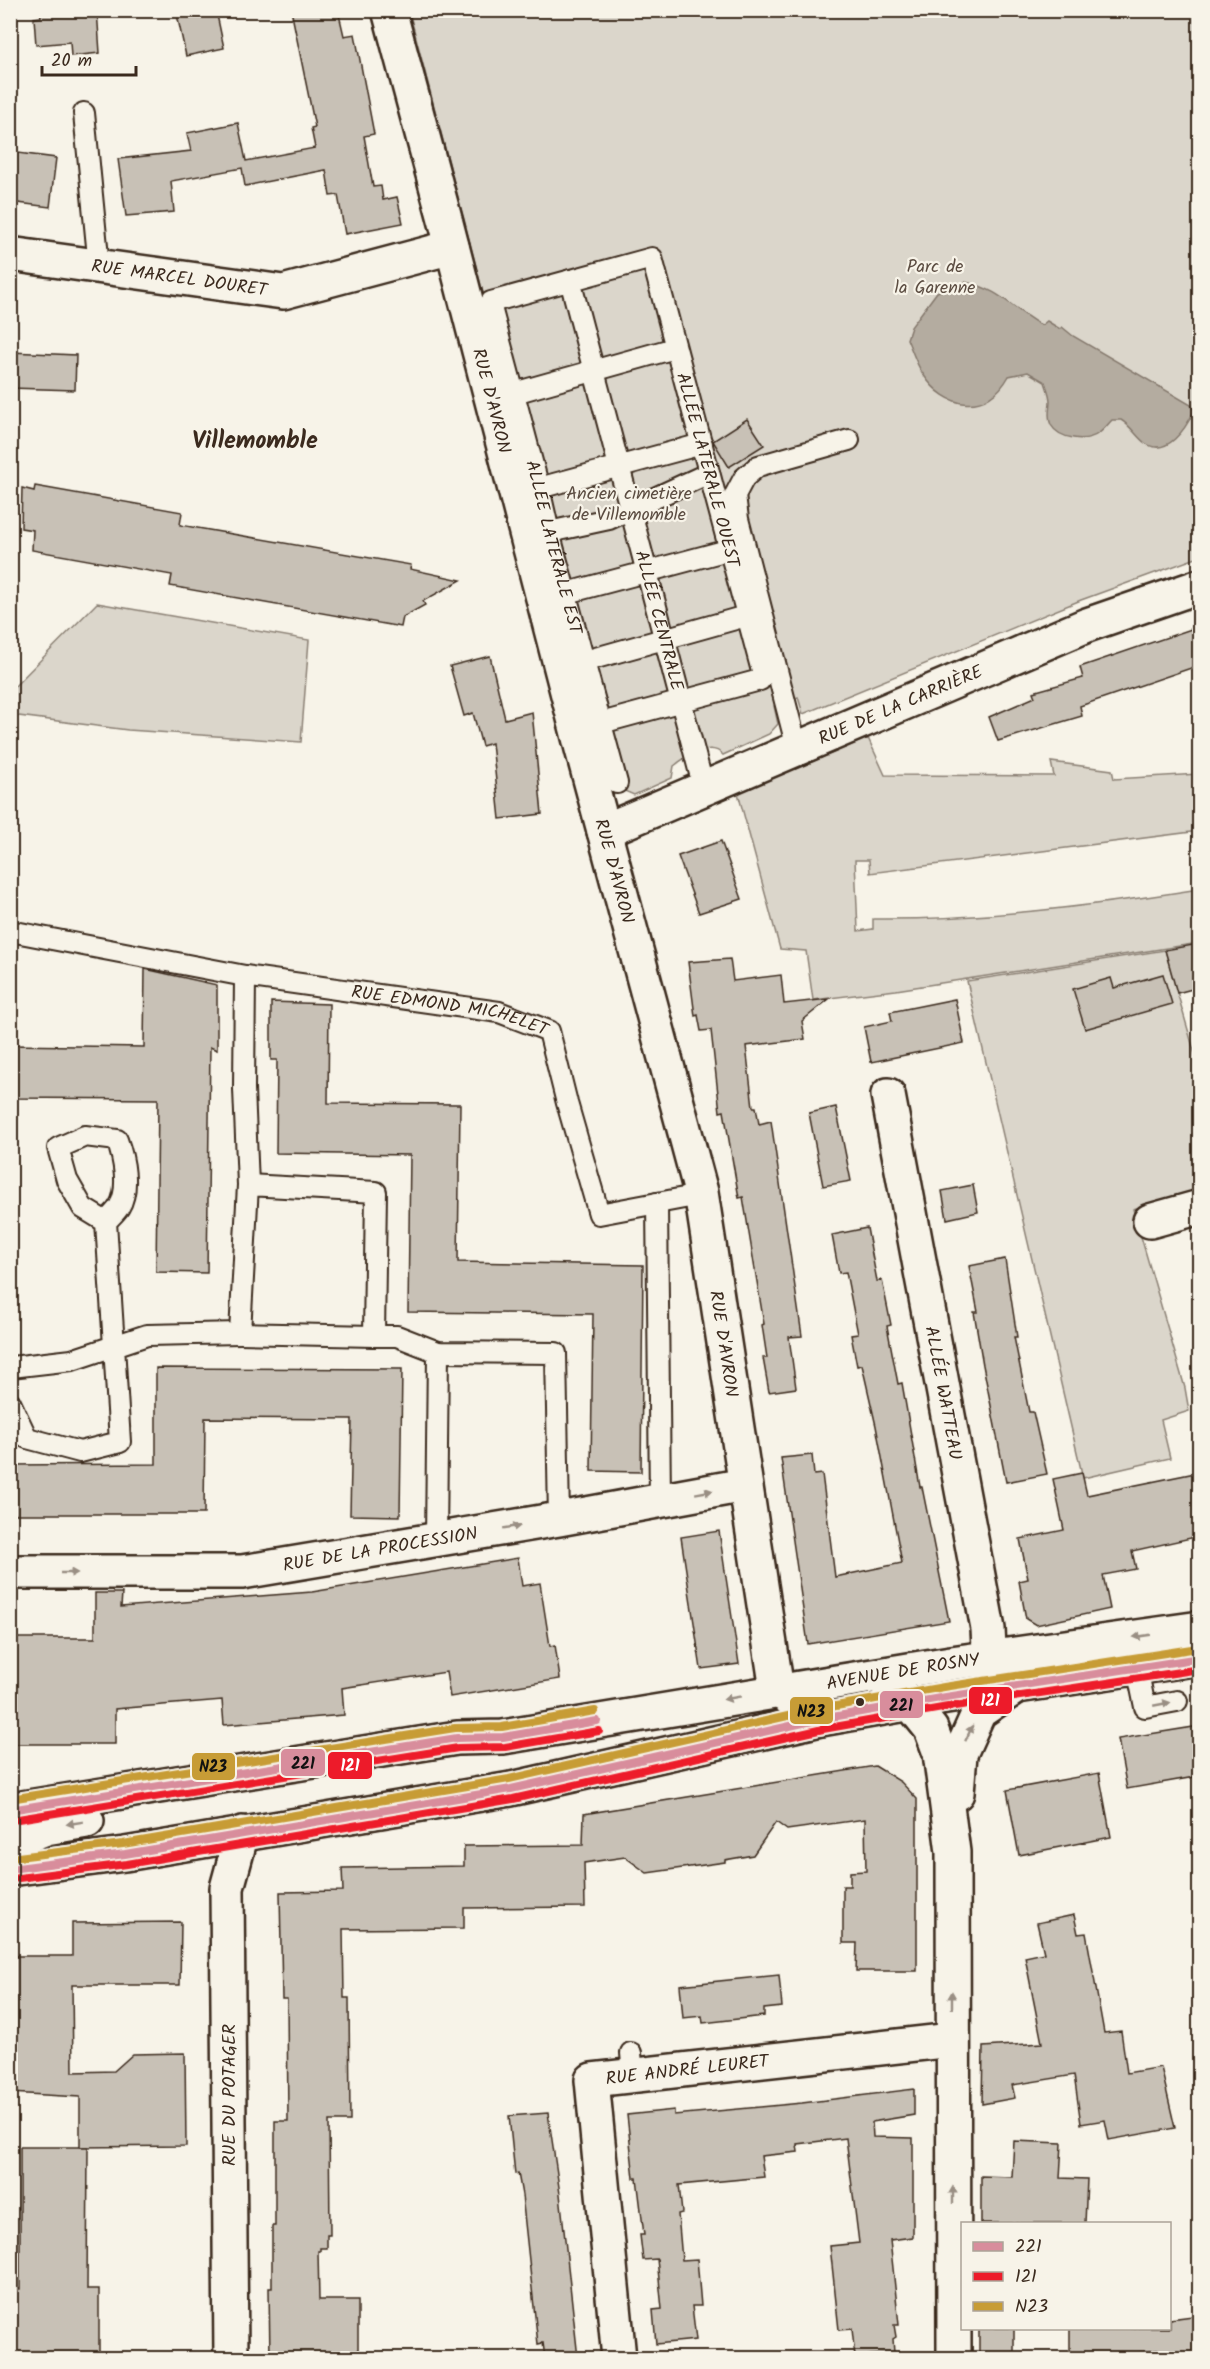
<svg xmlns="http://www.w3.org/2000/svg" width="1210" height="2369" viewBox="0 0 1210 2369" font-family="Kalam,sans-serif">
<rect width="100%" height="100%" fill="#f7f3e8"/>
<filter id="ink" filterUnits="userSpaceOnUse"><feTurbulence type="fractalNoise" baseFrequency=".0167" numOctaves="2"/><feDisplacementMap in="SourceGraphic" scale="12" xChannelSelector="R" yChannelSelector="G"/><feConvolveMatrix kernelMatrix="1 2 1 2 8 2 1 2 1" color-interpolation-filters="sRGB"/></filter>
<g filter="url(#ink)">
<g fill="#dbd6cb" stroke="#8b8074" stroke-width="1.5">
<path d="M409 11H1199V557L1081 600 803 714 798 697 774 706 778 724 769 734 723 755C711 741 686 756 674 766L672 778 634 795 615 787 543 522Z"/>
<path d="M97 603 309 640 301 742 128 730 11 715V690Z"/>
<path d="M868 738 885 775 1054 776 1051 762 1112 770 1114 779 1199 774V831L870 873 869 860H855L858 931 873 929V919C982 920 1092 906 1199 889V943L896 990 813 1000 806 951 780 949 738 793Z"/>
<path d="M1165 950 1199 1068V1190L1133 1209 1185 1388 1189 1411 1161 1420 1170 1458 1083 1478 967 981Z"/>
</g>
<path fill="#b4aca0" stroke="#84786c" stroke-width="1.5" d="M965 282C1001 290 1009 306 1039 324L1042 325 1047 321 1060 329 1062 327 1073 336 1191 405 1194 411C1186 428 1167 458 1145 443 1136 436 1131 426 1121 420H1112C1108 424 1104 430 1099 433 1086 443 1059 439 1051 425 1047 417 1050 409 1050 401 1050 395 1047 388 1045 382L1028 372 1009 376C987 416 946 410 923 374 916 364 912 350 907 339L911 327 937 292Z"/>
<g fill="#c8c1b6" stroke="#3b2a1e" stroke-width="1.5">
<path d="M40 10H97L100 53 71 56 70 42 36 45 34 18 41 17Z"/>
<path d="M176 10H216L224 48 186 56Z"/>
<path d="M291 10H338L344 36 355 34 374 134 364 136 373 187 381 186 383 200 397 197 403 223 345 234 338 195 330 196 326 170 245 186 242 168 171 181 174 212 126 216 118 159 191 151 187 133 238 123 246 161 315 148 311 128 315 127Z"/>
<path d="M10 152 56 158 50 207 10 202Z"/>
<path d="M10 352 76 355 75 390 10 388Z"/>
<path d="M747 419 764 445 729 467 713 441Z"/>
<path d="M35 486 182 512 180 525 411 565 410 569 461 580 423 601 425 605 403 617 401 627 170 586 172 575 32 550 33 530 21 528 22 488 34 491Z"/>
<path d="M1200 626V665L1080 706 1082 716 998 741 989 717 1035 697 1033 692 1083 678 1080 667Z"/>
<path d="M490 656 505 719 532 712 542 814 500 819 492 743 482 746 473 713 464 716 450 666Z"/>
<path d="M721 841 742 899 699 913 678 856Z"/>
<path d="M1193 945 1200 970V987L1177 993 1165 950Z"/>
<path d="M730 959 733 981 781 975 784 1004 829 999 802 1021 805 1039 746 1046 753 1107H756L759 1124 771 1121 802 1336 789 1337 796 1388 769 1392 763 1358H767L762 1325 764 1324 743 1197 739 1198 724 1111 720 1112 711 1030 701 1031 698 1015 695 1016 688 962Z"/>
<path d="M145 969 217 985V1050L210 1047 207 1273 156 1272 158 1099 10 1098V1045L144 1047Z"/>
<path d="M1163 974 1172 1004 1085 1029 1073 989 1111 978 1114 988Z"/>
<path d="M955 999 964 1043 871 1062 864 1027 892 1021 890 1012Z"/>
<path d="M271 1002 329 1004 328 1103 460 1104 458 1262 643 1265 641 1472 591 1471 593 1314 408 1312 410 1155 276 1153 277 1060H271Z"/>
<path d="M836 1107 851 1181 823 1186 809 1113Z"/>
<path d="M973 1185 978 1212 947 1219 942 1191Z"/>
<path d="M867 1228 877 1281 882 1280 891 1325 887 1326 898 1384 902 1383 920 1487H922L949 1621 808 1644 781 1458 812 1455 814 1475 822 1474 835 1577 902 1563 876 1426 862 1365 857 1366 851 1335 858 1334 846 1272 839 1273 832 1235Z"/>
<path d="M1005 1259 1017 1337H1014L1029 1412H1033L1047 1474 1006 1482 983 1365 974 1312H978L969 1266Z"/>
<path d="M156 1368 402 1369 400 1516 350 1515 352 1419 205 1418 204 1514H10V1465L156 1464Z"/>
<path d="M1200 1472V1536L1132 1551 1136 1569 1103 1575 1110 1609 1036 1625 1026 1619 1019 1581 1028 1579 1020 1539 1064 1530 1053 1479 1082 1473 1087 1495Z"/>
<path d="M719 1531 739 1664 701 1669 681 1537Z"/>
<path d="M518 1558 522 1586 540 1583 550 1646 555 1645 560 1679 450 1697 446 1672 342 1688 344 1715 224 1725 222 1700 115 1709V1744H10V1638H95V1593H122L121 1607 286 1594 312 1592Z"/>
<path d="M1200 1726V1776L1127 1789 1118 1739Z"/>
<path d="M875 1766 901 1782 917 1799V1971H856L857 1943H843V1886H850V1872L866 1871 865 1819 787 1830 776 1822 753 1855 725 1860V1862L647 1873 625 1857 584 1863 585 1907 464 1908V1928L343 1929 344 1998H349L350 2121H329L330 2235H327V2248H320V2251H318L319 2300H358V2358H270L269 2288H272V2226H275V2121H288L287 1999H282L280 1892 343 1891 342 1868 464 1866V1846L583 1845 584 1814Z"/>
<path d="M1099 1773 1111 1837 1019 1855 1007 1790Z"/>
<path d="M1074 1915 1078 1934 1086 1933 1104 2033 1121 2031 1127 2073 1161 2067 1175 2128 1109 2140 1105 2120 1081 2124 1074 2075 1012 2085 1015 2098 982 2104 983 2047 1042 2043 1025 1957 1044 1953 1037 1923Z"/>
<path d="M181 1922 180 1985H72L73 2072 114 2071 133 2054 185 2053 186 2146 80 2147V2097L10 2093V1956H72V1923Z"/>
<path d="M779 1975 782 2007 764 2009V2016L703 2023 702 2016 683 2018 680 1985Z"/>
<path d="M914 2089V2115L872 2122 873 2137 913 2138V2237L890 2240 899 2325H894L896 2337 893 2339 894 2353 855 2357 852 2329 839 2330 830 2246 859 2243 846 2138 797 2144 798 2152 761 2156 764 2177 679 2185 682 2213 678 2214 682 2260 697 2259 701 2306H692L696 2340 656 2344 653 2310 662 2309 657 2259 643 2260 640 2235H644L637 2178H634L627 2115 674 2110V2115L802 2103Z"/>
<path d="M548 2113 560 2194 578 2358H545L543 2343 538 2344 522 2195 518 2173 515 2174 509 2116Z"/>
<path d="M1014 2141 1062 2143 1060 2178 1087 2179 1085 2223H981V2176L1012 2177Z"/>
<path d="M20 2147H88L87 2289H99V2355L14 2356V2289H20Z"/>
<path d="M1200 2315V2354L1160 2358 1158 2350 1111 2356V2358H1070V2328H1170V2319Z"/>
<rect x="979" y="2328" width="35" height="30"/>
</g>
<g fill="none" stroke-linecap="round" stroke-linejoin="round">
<g stroke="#3b2a1e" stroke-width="24">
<g id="lane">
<path d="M84 113 99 267"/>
<path id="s1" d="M570 280 704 789"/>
<path id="s2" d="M491 302 652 258 763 675 760 680 601 723"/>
<path id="s3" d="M492 311 539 488 549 532 617 783"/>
<path d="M514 393 675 348"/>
<path d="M539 488 702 444"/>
<path d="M549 532 609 519 709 473"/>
<path d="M567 593 728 550"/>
<path d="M585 661 746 616"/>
<path d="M797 748 738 519 735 495 744 478 758 466 849 440"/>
<path d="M10 931 245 976"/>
<path id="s4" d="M248 1185 244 1089 245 976 499 1012 549 1031 567 1103 599 1214 684 1198 701 1192"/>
<path d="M657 1203 660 1500"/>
<path d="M240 1333 374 1336"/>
<path d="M11 1367 72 1360 114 1346 106 1222C110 1217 116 1212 119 1207 130 1189 124 1159 117 1140L85 1136 58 1148 67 1180 83 1208 106 1222"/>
<path d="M10 1402 27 1438 80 1452 120 1442 114 1346 147 1335 240 1333 248 1185 376 1192 374 1336H397L438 1352 556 1353 559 1519"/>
<path d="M436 1540 438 1352"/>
<path d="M1137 1668 1145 1707 1177 1701"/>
<path d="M631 2053 633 2076"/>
</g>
</g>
<g stroke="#3b2a1e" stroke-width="38">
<g id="street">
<path id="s5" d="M389 10 446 223 582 749 701 1192 777 1690 821 1719"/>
<path id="s6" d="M10 254 283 292 452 247"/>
<path id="s7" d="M604 831 1087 625 1200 586"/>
<path id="s8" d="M888 1095 988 1629 990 1667 1001 1683"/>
<path d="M1150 1221 1200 1207"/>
<path id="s9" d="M10 1572H242L559 1519 745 1485"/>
<path d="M231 2358 227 1888 242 1833"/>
<path id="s10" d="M619 2358 592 2080 952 2040"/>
</g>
</g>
<g stroke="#3b2a1e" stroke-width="38">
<g id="secondary">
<path d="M889 1688 910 1703 931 1729 940 1753 953 1852 954 2358"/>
<path d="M957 1793 960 1754 979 1712 1017 1686"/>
</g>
</g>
<g stroke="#3b2a1e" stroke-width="38">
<g id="primary">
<path id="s11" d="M10 1810 457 1738 503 1737 951 1663 1200 1628"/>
<path d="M10 1842 46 1828 87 1821"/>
<path d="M10 1869 125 1854 511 1789 821 1719 946 1697 1200 1658"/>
</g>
</g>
<use href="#lane" stroke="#f7f3e8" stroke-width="20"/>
<use href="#street" stroke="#f7f3e8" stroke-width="33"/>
<use href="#secondary" stroke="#f7f3e8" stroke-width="33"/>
<use href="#primary" stroke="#f7f3e8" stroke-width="33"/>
<g stroke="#f7f3e8" stroke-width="12">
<g id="bus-1">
<path d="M10 1810 457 1738 503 1737 597 1721"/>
<path d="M10 1869 125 1854 511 1789 821 1719 946 1697 1200 1658"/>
</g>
</g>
<g stroke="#f7f3e8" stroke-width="12">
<g id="bus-2">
<path d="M12 1820 458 1748 505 1747 599 1731"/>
<path d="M11 1879 127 1864 513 1799 823 1729 948 1707 1200 1669"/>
</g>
</g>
<g stroke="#f7f3e8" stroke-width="12">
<g id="bus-3">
<path d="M10 1799 455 1728 502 1727 595 1711"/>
<path d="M10 1858 123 1844 509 1779 819 1709 944 1687 1198 1648"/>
</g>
</g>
<use href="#bus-1" stroke="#d88d9c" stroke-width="8"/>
<use href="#bus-2" stroke="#ed1b2a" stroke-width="8"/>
<use href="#bus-3" stroke="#c79c36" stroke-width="8"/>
</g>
<defs><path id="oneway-solid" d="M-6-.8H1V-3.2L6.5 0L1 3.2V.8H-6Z" transform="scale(1.5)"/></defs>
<g fill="#998e83">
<use href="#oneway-solid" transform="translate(704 1492) rotate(-10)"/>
<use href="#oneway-solid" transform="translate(512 1527) rotate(-9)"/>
<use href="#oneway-solid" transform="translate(69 1573)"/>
<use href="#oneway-solid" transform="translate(1142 1636) rotate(172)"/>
<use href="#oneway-solid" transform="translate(732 1698) rotate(170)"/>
<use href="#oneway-solid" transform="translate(1162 1704) rotate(-11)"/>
<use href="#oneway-solid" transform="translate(969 1733) rotate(-65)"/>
<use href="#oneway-solid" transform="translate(75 1823) rotate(171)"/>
<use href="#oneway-solid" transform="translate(952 2000) rotate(-90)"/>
<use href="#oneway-solid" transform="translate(953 2195) rotate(-90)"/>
</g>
</g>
<circle fill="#3b2a1e" stroke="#f7f3e8" stroke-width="2" cx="860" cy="1702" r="5"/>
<g text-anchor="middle" stroke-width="4.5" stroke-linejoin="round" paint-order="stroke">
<g font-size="18" fill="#5b4c41" stroke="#f7f3e8">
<text x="935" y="272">Parc de<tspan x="935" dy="21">la Garenne</tspan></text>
<text x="629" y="499">Ancien cimetière<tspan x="629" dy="21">de Villemomble</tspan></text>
</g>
<g font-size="18" fill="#3b2a1e" stroke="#f7f3e8">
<text dy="6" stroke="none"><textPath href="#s6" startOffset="171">RUE MARCEL DOURET</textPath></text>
<text dy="6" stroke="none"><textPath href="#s5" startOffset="404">RUE D'AVRON</textPath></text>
<text dy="6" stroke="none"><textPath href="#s2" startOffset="386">ALLÉE LATÉRALE OUEST</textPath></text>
<text dy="6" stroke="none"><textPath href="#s3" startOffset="244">ALLÉE LATÉRALE EST</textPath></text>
<text dy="6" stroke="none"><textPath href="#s1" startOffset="352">ALLÉE CENTRALE</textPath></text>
<text dy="6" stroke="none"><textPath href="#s7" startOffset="322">RUE DE LA CARRIÈRE</textPath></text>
<text dy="6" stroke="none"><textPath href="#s5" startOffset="890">RUE D'AVRON</textPath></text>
<text dy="6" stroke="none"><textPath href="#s4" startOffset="417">RUE EDMOND MICHELET</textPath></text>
<text dy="6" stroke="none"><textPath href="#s5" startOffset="1376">RUE D'AVRON</textPath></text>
<text dy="6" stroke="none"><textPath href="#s8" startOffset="303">ALLÉE WATTEAU</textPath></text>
<text dy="6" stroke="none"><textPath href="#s9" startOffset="372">RUE DE LA PROCESSION</textPath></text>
<text dy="6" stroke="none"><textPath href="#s11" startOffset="904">AVENUE DE ROSNY</textPath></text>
<text dy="6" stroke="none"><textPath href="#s10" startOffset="375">RUE ANDRÉ LEURET</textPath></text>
<text transform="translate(229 2095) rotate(-90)" y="6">RUE DU POTAGER</text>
</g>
<g font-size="24" font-weight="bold" fill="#3b2a1e" stroke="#f7f3e8">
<text x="255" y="448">Villemomble</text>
</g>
</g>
<g stroke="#f7f3e8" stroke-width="2">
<rect x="968" y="1686" width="45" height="29" rx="6" fill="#ed1b2a"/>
<rect x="879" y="1690" width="45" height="29" rx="6" fill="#d88d9c"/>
<rect x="789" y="1696" width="45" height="29" rx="6" fill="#c79c36"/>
<rect x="280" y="1748" width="46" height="29" rx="6" fill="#d88d9c"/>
<rect x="327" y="1751" width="46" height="29" rx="6" fill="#ed1b2a"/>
<rect x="191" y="1752" width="45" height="29" rx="6" fill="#c79c36"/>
</g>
<g font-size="16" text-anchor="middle" font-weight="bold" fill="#fff">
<text x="990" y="1706">121</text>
<text x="350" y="1771">121</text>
</g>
<g font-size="16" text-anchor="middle" font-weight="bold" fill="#111">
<text x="901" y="1711">221</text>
<text x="811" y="1717">N23</text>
<text x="303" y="1769">221</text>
<text x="213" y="1772">N23</text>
</g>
<rect width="1210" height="2369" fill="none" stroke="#f7f3e8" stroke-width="36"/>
<rect x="18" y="18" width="1174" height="2333" fill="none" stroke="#3b2a1e" stroke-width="2" filter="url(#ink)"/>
<rect x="961" y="2222" width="210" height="108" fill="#f7f3e8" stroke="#aca397" stroke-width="1.5"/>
<rect x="973" y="2242" width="30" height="9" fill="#d88d9c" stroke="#aca397" stroke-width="1.5"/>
<text x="1015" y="2252" font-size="18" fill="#3b2a1e">221</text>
<rect x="973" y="2272" width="30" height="9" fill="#ed1b2a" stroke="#aca397" stroke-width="1.5"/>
<text x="1015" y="2282" font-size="18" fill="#3b2a1e">121</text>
<rect x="973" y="2302" width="30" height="9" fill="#c79c36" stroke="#aca397" stroke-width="1.5"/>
<text x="1015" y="2312" font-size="18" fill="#3b2a1e">N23</text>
<path d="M42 66v9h94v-9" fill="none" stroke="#3b2a1e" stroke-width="3"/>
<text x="51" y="66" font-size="18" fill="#3b2a1e" stroke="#f7f3e8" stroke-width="4.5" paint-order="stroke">20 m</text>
</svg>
